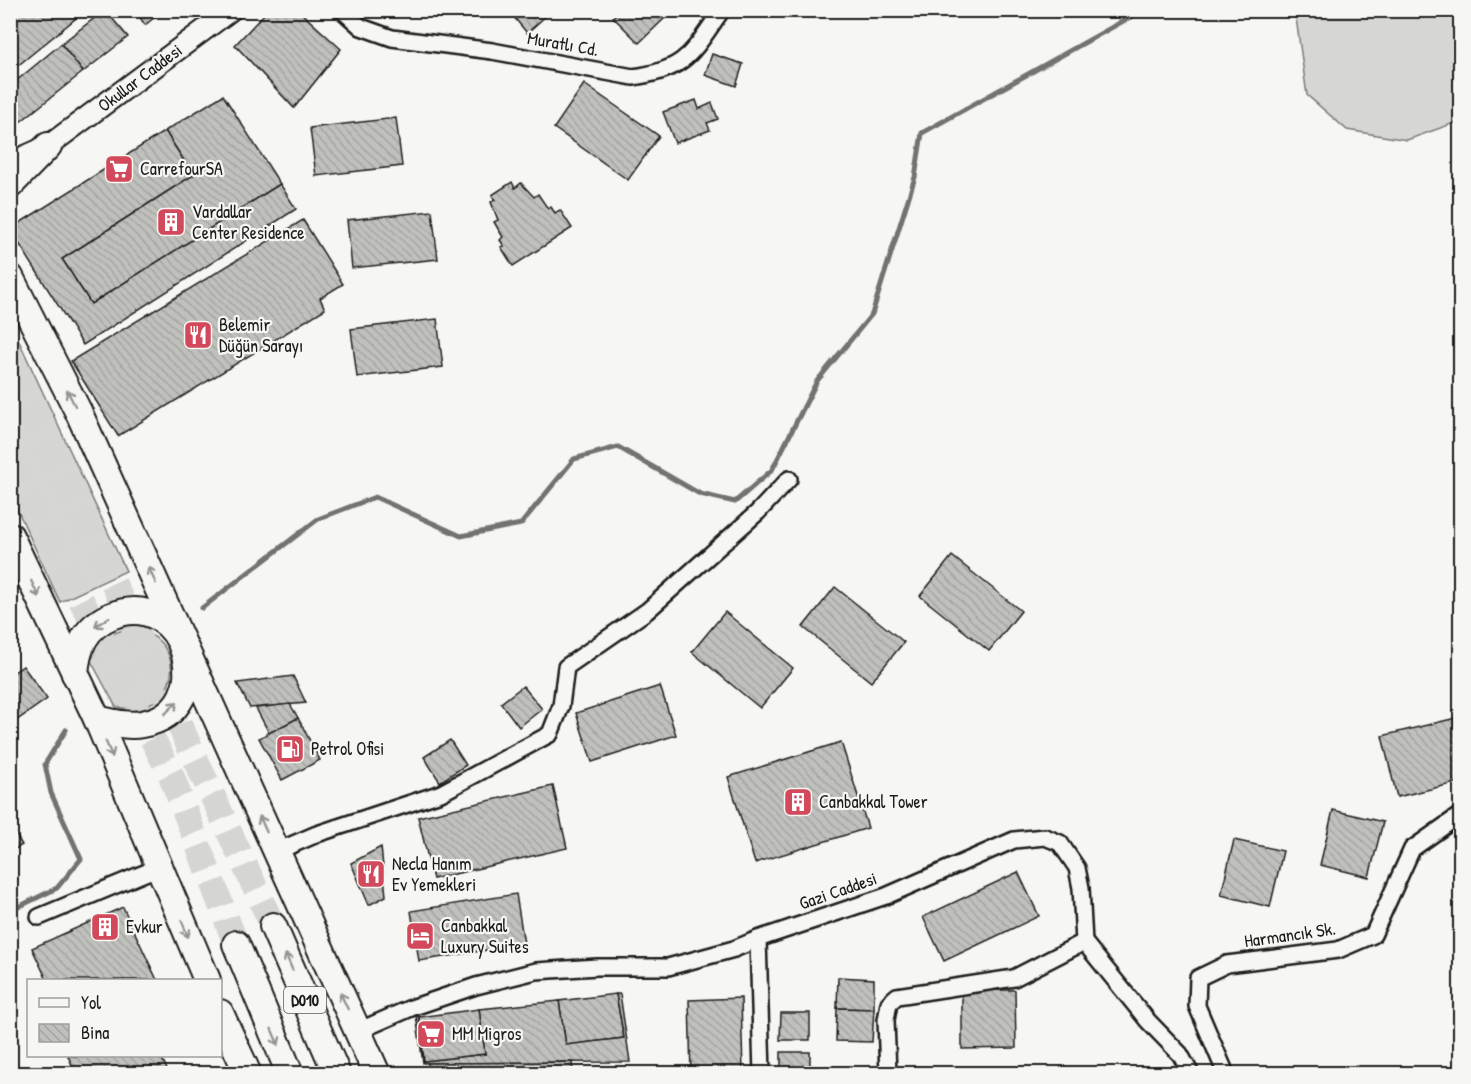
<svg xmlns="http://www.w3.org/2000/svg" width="1471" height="1084" viewBox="0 0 1471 1084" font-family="'Patrick Hand',sans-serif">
<defs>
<pattern id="building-back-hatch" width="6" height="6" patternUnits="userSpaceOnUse" patternTransform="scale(1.5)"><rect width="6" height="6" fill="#c0c0bd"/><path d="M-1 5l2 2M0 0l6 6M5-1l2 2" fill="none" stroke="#a4a4a2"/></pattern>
</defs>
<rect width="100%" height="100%" fill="#f6f6f2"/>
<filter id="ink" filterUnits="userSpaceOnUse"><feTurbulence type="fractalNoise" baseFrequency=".0167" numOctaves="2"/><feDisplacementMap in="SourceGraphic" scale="12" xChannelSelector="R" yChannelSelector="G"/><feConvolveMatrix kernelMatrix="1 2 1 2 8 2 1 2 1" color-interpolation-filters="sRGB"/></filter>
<g filter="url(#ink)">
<g fill="#d6d6d2" stroke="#797977" stroke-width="1.5">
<path d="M1301 11H1460V121L1407 140 1347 130 1307 95 1296 18Z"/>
<path d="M11 324 126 571 60 602 11 496Z"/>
<path d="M131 628C194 639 179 720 116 707L91 661C99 641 110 632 131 628Z"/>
</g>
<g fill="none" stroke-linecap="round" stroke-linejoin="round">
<g stroke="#727271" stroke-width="5">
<path d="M202 608 318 519 375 497 461 536 521 524 574 459 618 447 700 494 735 502 772 470 817 381 872 314 915 177 922 133 1143 10"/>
<path d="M10 911 57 888 81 859 51 793 45 764 66 730"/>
</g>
</g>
<g fill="url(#building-back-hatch)" stroke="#1c1c1c" stroke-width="1.5">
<path d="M10 10H86L10 72Z"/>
<path d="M105 10 128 37 83 72 61 44Z"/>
<path d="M135 10H164L145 25Z"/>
<path d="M268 10H298L341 49 294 108 235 45Z"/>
<path d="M508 10H545L548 14 527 33Z"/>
<path d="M620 10H658L665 18 639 43 613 17Z"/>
<path d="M61 44 83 72 10 130V86Z"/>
<path d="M712 54 743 64 736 86 705 75Z"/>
<path d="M584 84 659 136 628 180 554 128Z"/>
<path d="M223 95 280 184 91 304 62 259 193 175 165 131Z"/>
<path d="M696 100 699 109 712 103 718 119 707 123 710 130 675 143 663 112Z"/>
<path d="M396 118 402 166 316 176 310 128Z"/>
<path d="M165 131 193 175 62 259 91 304 280 184 296 209 83 345 10 229Z"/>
<path d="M512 182 515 188 521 183 534 197 538 194 548 209 551 207 555 213 560 210 572 228 513 266 501 247 504 246 500 240 503 237 494 222 498 220 491 202 495 200 492 195Z"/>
<path d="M432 211 438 259 352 268 347 220Z"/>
<path d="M303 220 343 284 320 298 325 309 118 436 71 361Z"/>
<path d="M437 319 443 367 357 377 351 329Z"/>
<path d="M952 556 1021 611 989 651 920 596Z"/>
<path d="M835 587 904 642 871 682 803 627Z"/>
<path d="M725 612 793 668 760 708 692 652Z"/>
<path d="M23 666 47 699 10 725V675Z"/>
<path d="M293 676 306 703 250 708 237 683Z"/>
<path d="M523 686 542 709 519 727 501 703Z"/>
<path d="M660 686 676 735 592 762 576 713Z"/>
<path d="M290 704 298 718 269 733 256 708Z"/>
<path d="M1460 717V782L1397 797 1382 736Z"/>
<path d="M298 718 320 760 282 780 259 738Z"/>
<path d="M450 740 466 765 440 782 424 757Z"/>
<path d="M841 742 868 828 755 863 728 777Z"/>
<path d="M553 786 567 848 433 879 418 817Z"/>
<path d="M1333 810 1383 822 1369 877 1320 865Z"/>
<path d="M10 825 22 845 10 852Z"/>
<path d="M1234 840 1283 851 1270 907 1221 895Z"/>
<path d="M381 847 386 896 369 905 351 863Z"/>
<path d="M1018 872 1039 916 944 961 923 917Z"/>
<path d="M516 894 524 944 419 961 411 911Z"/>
<path d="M123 907 157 980H47L32 948Z"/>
<path d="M838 977 874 979V1009L837 1008Z"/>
<path d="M962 990H1015L1016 1048 962 1049Z"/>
<path d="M616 994 624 1038 566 1045 559 1001Z"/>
<path d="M616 994H620L630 1062 423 1063 416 1015 419 1017 424 1061 485 1054 479 1009 559 1001 566 1045 624 1038Z"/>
<path d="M741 998 743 1074H691L689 1000Z"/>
<path d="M837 1008 874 1009 872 1042 836 1041Z"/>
<path d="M479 1009 485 1054 424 1061 419 1017Z"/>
<path d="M781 1013H810V1040H780Z"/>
<rect x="781" y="1052" width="29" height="22"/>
<path d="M68 1056H161L169 1074H76Z"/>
<path d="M572 1062 573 1074H428V1063Z"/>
</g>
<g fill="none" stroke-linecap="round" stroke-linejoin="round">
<g stroke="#d5d5d2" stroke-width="26" stroke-dasharray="26 13" stroke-linecap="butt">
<path d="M10 373 106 567 273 926"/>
<path d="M10 461 171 775 236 944"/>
</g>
<g stroke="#1c1c1c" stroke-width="20">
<g id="minor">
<path d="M342 10 361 27 392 38 492 51 633 77C687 70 692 52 722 10"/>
<path d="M275 852 317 834 441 793 550 734 561 706 566 667 647 611 758 512 789 479"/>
<path d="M39 917 159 867"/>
<path d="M758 939 762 1074"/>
<path d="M358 1031 411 1008 476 986 536 971 597 967H668L734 949 758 939 886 896 1014 840 1045 837 1060 843 1077 868 1081 888 1084 942 1148 1021 1180 1054 1191 1074"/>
<path d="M888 1074 886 1020 889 1003 897 996 1014 978 1084 942"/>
<path d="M1226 1074 1197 1006 1198 978 1227 964 1338 950 1373 935 1412 849 1460 815"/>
</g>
</g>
<g stroke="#1c1c1c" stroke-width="24">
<path id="tertiary" d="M10 163 48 146 231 10"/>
</g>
<g stroke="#1c1c1c" stroke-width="30">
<g id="trunk">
<path d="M10 185 48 146"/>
<path d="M10 277 79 413 377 1074"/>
<path d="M10 536 97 719 207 980"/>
<path d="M75 674C77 647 85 627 111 616 186 585 222 710 142 724 127 727 111 722 97 719"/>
<path d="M273 926 337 1074"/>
<path d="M236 944 290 1074"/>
<path d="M220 1013 248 1074"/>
</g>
</g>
<use href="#minor" stroke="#f6f6f2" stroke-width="15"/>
<use href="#tertiary" stroke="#f6f6f2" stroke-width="20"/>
<use href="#trunk" stroke="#f6f6f2" stroke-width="26"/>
</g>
<defs><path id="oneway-shaft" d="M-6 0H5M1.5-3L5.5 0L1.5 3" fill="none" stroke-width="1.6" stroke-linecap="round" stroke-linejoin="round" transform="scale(1.5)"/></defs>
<g stroke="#949492">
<use href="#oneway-shaft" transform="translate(71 398) rotate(-117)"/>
<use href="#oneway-shaft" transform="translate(152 575) rotate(-114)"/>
<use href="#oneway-shaft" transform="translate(35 589) rotate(65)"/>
<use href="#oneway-shaft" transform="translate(102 622) rotate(147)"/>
<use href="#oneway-shaft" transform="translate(171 708) rotate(-45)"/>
<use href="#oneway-shaft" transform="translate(109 749) rotate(67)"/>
<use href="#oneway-shaft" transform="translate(263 824) rotate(-114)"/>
<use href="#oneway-shaft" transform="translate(185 929) rotate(68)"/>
<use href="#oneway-shaft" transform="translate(289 962) rotate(-113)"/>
<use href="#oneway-shaft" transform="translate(344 1001) rotate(-115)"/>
<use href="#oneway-shaft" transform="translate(275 1037) rotate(67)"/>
</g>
</g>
<defs>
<g id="supermarket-square" transform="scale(1.5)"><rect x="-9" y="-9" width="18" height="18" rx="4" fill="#d1495b" stroke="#f6f6f2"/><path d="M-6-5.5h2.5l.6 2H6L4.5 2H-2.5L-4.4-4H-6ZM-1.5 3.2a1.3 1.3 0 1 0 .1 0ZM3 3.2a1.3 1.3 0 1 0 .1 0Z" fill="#fff"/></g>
<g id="building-square" transform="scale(1.5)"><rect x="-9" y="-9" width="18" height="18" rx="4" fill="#d1495b" stroke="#f6f6f2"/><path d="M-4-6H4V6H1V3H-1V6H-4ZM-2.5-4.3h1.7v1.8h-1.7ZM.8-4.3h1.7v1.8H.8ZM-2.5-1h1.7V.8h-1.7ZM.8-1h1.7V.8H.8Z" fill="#fff"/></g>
<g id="restaurant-square" transform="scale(1.5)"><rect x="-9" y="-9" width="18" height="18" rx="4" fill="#d1495b" stroke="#f6f6f2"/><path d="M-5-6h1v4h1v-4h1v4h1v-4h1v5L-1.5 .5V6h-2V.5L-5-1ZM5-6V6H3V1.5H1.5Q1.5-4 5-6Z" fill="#fff"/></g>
<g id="fuel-square" transform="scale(1.5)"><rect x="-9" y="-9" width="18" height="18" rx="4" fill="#d1495b" stroke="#f6f6f2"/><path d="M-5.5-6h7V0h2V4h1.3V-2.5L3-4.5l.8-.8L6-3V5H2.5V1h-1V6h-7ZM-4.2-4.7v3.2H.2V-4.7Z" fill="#fff"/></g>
<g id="hotel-square" transform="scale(1.5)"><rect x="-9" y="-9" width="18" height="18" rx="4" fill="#d1495b" stroke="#f6f6f2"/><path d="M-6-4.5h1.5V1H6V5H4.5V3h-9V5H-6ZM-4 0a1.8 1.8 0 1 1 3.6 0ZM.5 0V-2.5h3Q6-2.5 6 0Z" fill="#fff"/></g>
</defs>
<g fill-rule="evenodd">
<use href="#supermarket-square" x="119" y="169"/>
<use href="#building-square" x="171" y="222"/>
<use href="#restaurant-square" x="198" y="335"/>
<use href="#fuel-square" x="290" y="749"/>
<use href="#building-square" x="798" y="802"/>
<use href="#restaurant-square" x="371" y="874"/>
<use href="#building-square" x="105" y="927"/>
<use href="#hotel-square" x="420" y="936"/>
<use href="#supermarket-square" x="431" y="1034"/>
</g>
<g text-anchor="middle" stroke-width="4.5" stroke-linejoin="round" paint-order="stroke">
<rect fill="#f6f6f2" stroke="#5d5d5c" stroke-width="1.5" x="284" y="987" width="42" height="26" rx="4.5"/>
<g font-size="16" font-weight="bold" fill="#1c1c1c">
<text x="305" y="1006">D010</text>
</g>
<g font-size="18" fill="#1c1c1c" stroke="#f6f6f2">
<text transform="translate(563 44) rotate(10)" y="6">Muratlı Cd.</text>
<text transform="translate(140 78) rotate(-37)" y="6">Okullar Caddesi</text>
<text transform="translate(838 891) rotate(-19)" y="6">Gazi Caddesi</text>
<text transform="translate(1290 935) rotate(-8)" y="6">Harmancık Sk.</text>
</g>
<g font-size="18" fill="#1c1c1c" stroke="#f6f6f2" text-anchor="start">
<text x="140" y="175">CarrefourSA</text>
<text x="192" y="218">Vardallar<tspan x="192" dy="21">Center Residence</tspan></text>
<text x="219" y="331">Belemir<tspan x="219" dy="21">Düğün Sarayı</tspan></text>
<text x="311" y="755">Petrol Ofisi</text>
<text x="819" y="808">Canbakkal Tower</text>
<text x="392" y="870">Necla Hanım<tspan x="392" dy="21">Ev Yemekleri</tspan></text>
<text x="441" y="932">Canbakkal<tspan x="441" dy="21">Luxury Suites</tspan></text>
<text x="126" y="933">Evkur</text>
<text x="452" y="1040">MM Migros</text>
</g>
</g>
<rect width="1471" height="1084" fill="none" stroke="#f6f6f2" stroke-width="36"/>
<rect x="18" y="18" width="1435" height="1048" fill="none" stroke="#1c1c1c" stroke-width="2" filter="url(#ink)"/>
<rect x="27" y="979" width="195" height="78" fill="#f6f6f2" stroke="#9f9f9c" stroke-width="1.5"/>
<rect x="39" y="998" width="30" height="9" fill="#f6f6f2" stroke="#9f9f9c" stroke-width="1.5"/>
<text x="81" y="1009" font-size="18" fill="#1c1c1c">Yol</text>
<rect x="39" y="1024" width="30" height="18" fill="url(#building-back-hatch)" stroke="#9f9f9c" stroke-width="1.5"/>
<text x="81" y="1039" font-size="18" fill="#1c1c1c">Bina</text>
</svg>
